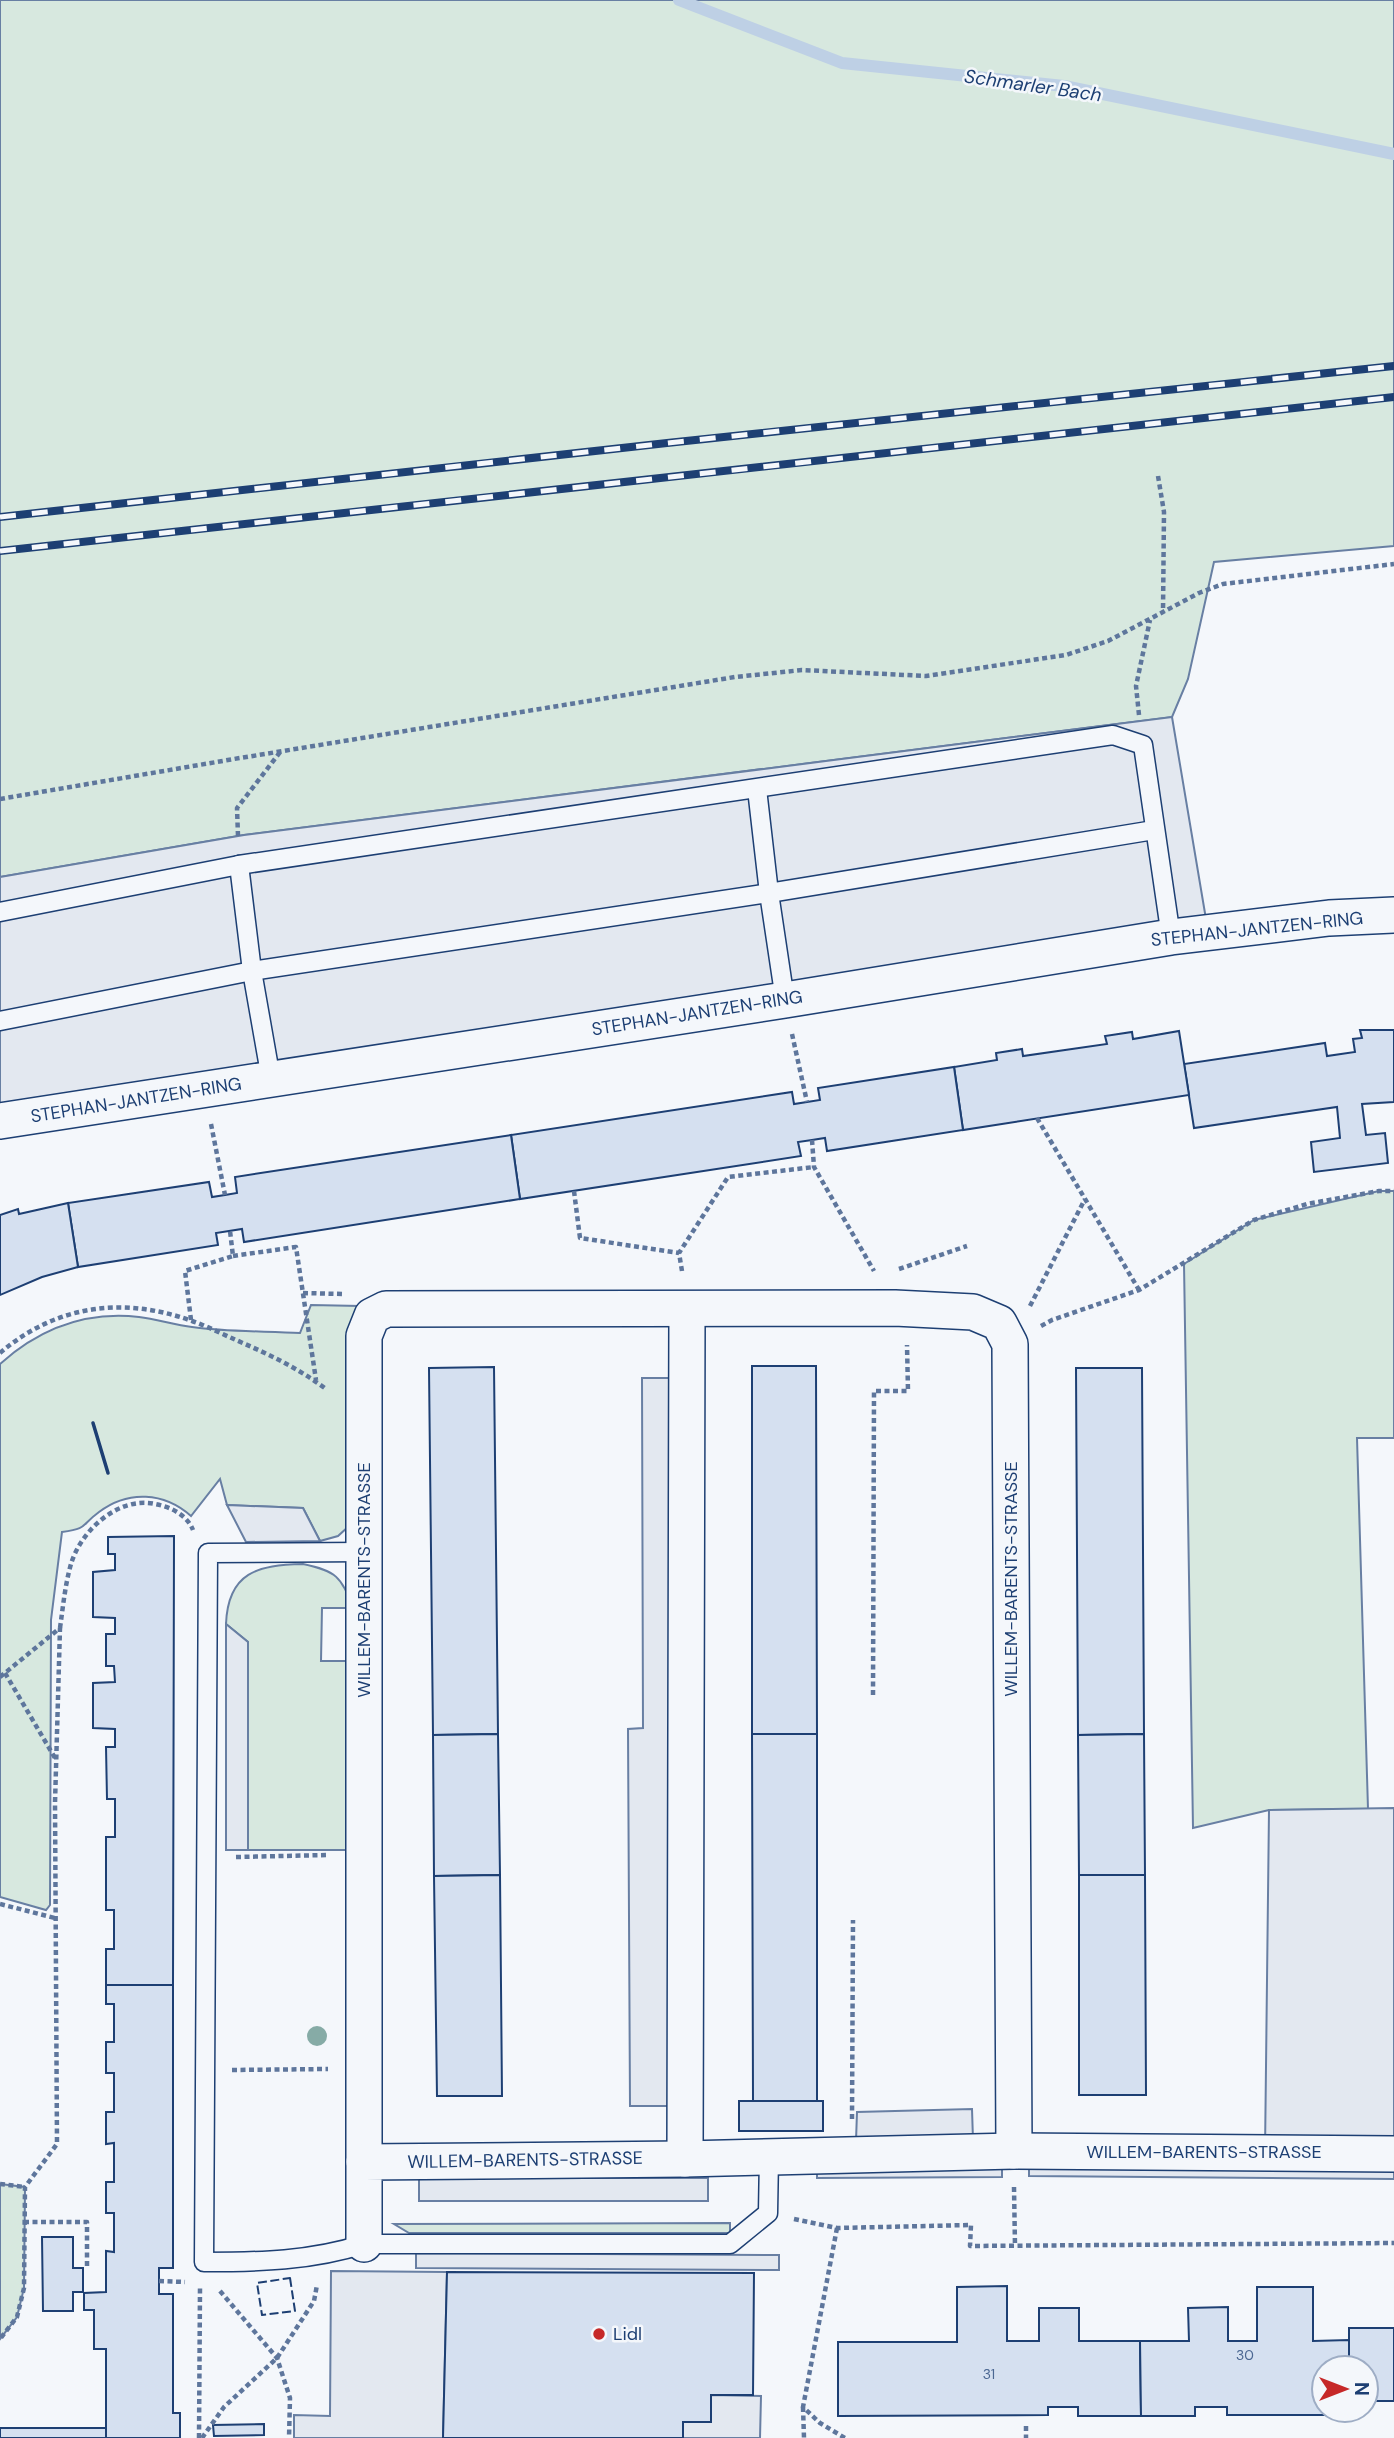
<svg xmlns="http://www.w3.org/2000/svg" width="1394" height="2438" viewBox="0 0 1394 2438" font-family="'DM Sans',sans-serif">
<rect width="100%" height="100%" fill="#f4f7fb"/>
<g fill="#d7e8df" stroke="#687fa3" stroke-width="2">
<path d="M0 0H1394V546L1214 562 1188 679 1172 717 244 835 0 877Z"/>
<path d="M1379 1191H1394V1438H1357L1368 1809 1269 1810 1193 1828 1184 1264 1254 1220Z"/>
<path d="M311 1305 360 1306 349 1526 338 1536 320 1541 303 1508 227 1505 220 1479 191 1516C164 1492 128 1490 99 1512 80 1526 89 1528 62 1532L51 1620 50 1905 46 1910 0 1897V1364C39 1329 86 1311 139 1317 157 1319 174 1325 192 1327 228 1332 265 1331 300 1333Z"/>
<path d="M303 1564C336 1571 341 1576 353 1608H322L321 1661H352L351 1850H248V1642L226 1624C228 1572 258 1565 303 1564Z"/>
<path d="M0 2184 25 2187 24 2288 17 2317 0 2339Z"/>
<path d="M730 2223V2233H409L394 2224Z"/>
</g>
<g fill="#e3e8f0" stroke="#687fa3" stroke-width="2">
<path d="M1172 717 1208 931 0 1121V877L244 835Z"/>
<path d="M642 1378H688L684 2106H630L628 1729 643 1728Z"/>
<path d="M227 1505 303 1508 320 1541 246 1542Z"/>
<path d="M226 1624 248 1642V1850H226Z"/>
<path d="M1394 1808V2154L1265 2152 1269 1810Z"/>
<path d="M972 2109 973 2140 856 2141 857 2112Z"/>
<path d="M1029 2160 1394 2163V2179L1029 2176Z"/>
<path d="M1002 2164V2177L817 2178V2165Z"/>
<rect x="419" y="2178" width="289" height="23"/>
<path d="M416 2253 779 2255V2270L416 2268Z"/>
<path d="M331 2271 447 2272 443 2438H294V2415L330 2416Z"/>
<path d="M711 2395 761 2396 760 2438H683V2422Z"/>
</g>
<g fill="none" stroke-linecap="round" stroke-linejoin="round">
<path stroke="#bed0e5" stroke-width="12" d="M679 0 842 63 1064 86 1394 154"/>
</g>
<g fill="#d5e0f0" stroke="#1d3f73" stroke-width="2">
<path d="M1360 1030H1394V1102L1362 1104 1366 1135 1385 1133 1388 1163 1314 1172 1311 1142 1340 1138 1337 1107 1194 1128 1184 1064 1325 1043 1327 1056 1355 1052 1353 1039 1362 1038Z"/>
<path d="M1179 1031 1189 1095 963 1130 954 1067 997 1060 996 1053 1022 1049 1023 1056 1107 1044 1105 1036 1132 1032 1133 1039Z"/>
<path d="M954 1067 963 1130 827 1151 825 1138 812 1140 798 1142 801 1156 520 1199 511 1135 792 1092 794 1104 820 1100 818 1088Z"/>
<path d="M511 1135 520 1199 244 1242 242 1229 216 1233 218 1245 78 1267 68 1203 209 1182 212 1197 225 1195 237 1193 235 1177Z"/>
<path d="M68 1203 78 1267 42 1277 0 1295V1215L18 1209 19 1214Z"/>
<path d="M752 1366H816L817 1734H752Z"/>
<path d="M494 1367 498 1734 433 1735 429 1368Z"/>
<path d="M1076 1368H1142L1144 1734 1078 1735Z"/>
<path d="M174 1536 173 1985H106V1949H114V1910H106V1837H115V1799H107L106 1747H115V1729L93 1728V1683L115 1682 114 1666H106V1634H115V1618L93 1617V1572L115 1570V1554H108V1537Z"/>
<path d="M498 1734 500 1875 434 1876 433 1735Z"/>
<path d="M752 1734H817V2101H753Z"/>
<path d="M1144 1734 1145 1875H1079L1078 1735Z"/>
<path d="M500 1875 502 2096H437L434 1876Z"/>
<path d="M1079 1875H1145L1146 2095H1079Z"/>
<path d="M106 1985H173V2268H159V2294H173V2413H180V2438H106V2349H94V2310H84V2293L106 2292V2251L114 2252V2213H106V2182H114V2143L106 2144V2112H114V2073H106V2042H114V2004H106Z"/>
<rect x="739" y="2101" width="84" height="30"/>
<path d="M42 2237H73V2268H83V2292H73V2311H43Z"/>
<path d="M447 2272 754 2273 753 2395H711V2422H683V2438H443Z"/>
<path d="M1007 2286V2341H1039V2308H1079V2341H1140L1141 2416H1078V2407H1048V2415L838 2416V2342H957V2287Z"/>
<path d="M1257 2287H1313V2341L1349 2340V2368H1324V2410H1349V2415H1227V2407H1195V2416H1141L1140 2341H1189L1188 2308 1228 2307V2341H1257Z"/>
<path d="M1349 2328H1394V2401H1366V2368H1349Z"/>
<path d="M264 2424V2435L214 2436 213 2425Z"/>
<rect x="0" y="2428" width="106" height="10"/>
</g>
<g fill="none" stroke-linecap="round" stroke-linejoin="round">
<g stroke="#1d3f73" stroke-width="21">
<g id="service">
<path d="M757 789 769 893 785 1000"/>
<path d="M239 865 252 971 271 1079"/>
<path d="M0 912 239 865 1113 735 1143 745 1171 937"/>
<path d="M0 1021 252 971 769 893 1154 830"/>
<path d="M364 1552 208 1553 204 2262C259 2262 311 2261 364 2244H730L768 2213 769 2156"/>
</g>
</g>
<g stroke="#1d3f73" stroke-width="38">
<g id="minor">
<path d="M0 1121 785 1000 1171 937 1329 918 1394 915"/>
<path d="M685 2159 687 1310"/>
<path d="M364 2162V1336L372 1316 386 1309 895 1308 973 1312 999 1323 1010 1344 1014 2151"/>
<path d="M364 2244V2162L685 2159 1014 2151 1394 2154"/>
</g>
</g>
<g stroke="#5e769c" stroke-width="4.5" stroke-dasharray="5 3.5" stroke-linecap="butt">
<path d="M1158 476 1164 512 1163 612"/>
<path d="M1139 715 1136 686 1150 620"/>
<path d="M0 799 234 759 735 677 802 670 926 676 1066 655 1108 641 1199 593 1223 584 1394 564"/>
<path d="M238 836 237 808 281 751"/>
<path d="M792 1034 807 1102"/>
<path d="M1037 1118 1139 1290"/>
<path d="M211 1124 225 1195"/>
<path d="M812 1140 814 1167 874 1271"/>
<path d="M574 1191 580 1238 679 1253"/>
<path d="M233 1256 296 1247 316 1380"/>
<path d="M899 1269 967 1246"/>
<path d="M682 1271 679 1253 728 1177 814 1167"/>
<path d="M303 1293 342 1294"/>
<path d="M1030 1306 1085 1199"/>
<path d="M191 1320 185 1271 233 1256 230 1231"/>
<path d="M1041 1326 1052 1320 1139 1290 1254 1220 1307 1204 1379 1191H1394"/>
<path d="M0 1353C56 1305 123 1296 192 1321 207 1326 222 1334 236 1340 268 1354 298 1368 326 1389"/>
<path d="M60 1628C63 1607 65 1585 71 1564 81 1530 119 1496 155 1504 171 1507 187 1515 193 1530"/>
<path d="M5 1673 55 1758"/>
<path d="M0 1677 60 1628 55 1803 57 2144 25 2187 24 2288 17 2317 0 2339"/>
<path d="M873 1695 874 1391H908L907 1345"/>
<path d="M236 1857 328 1855"/>
<path d="M0 1904 55 1918"/>
<path d="M232 2070 328 2069"/>
<path d="M852 2119 853 1920"/>
<path d="M0 2184 25 2187"/>
<path d="M1014 2187 1015 2246"/>
<path d="M794 2219 837 2228 971 2225 970 2246 1394 2243"/>
<path d="M24 2222H87V2267"/>
<path d="M837 2228 803 2407 820 2423 845 2438"/>
<path d="M159 2281 185 2282"/>
<path d="M220 2291 277 2358 290 2398 289 2438"/>
<path d="M803 2407 804 2438"/>
<path d="M1026 2426V2438"/>
<path d="M199 2438 200 2288"/>
<path d="M202 2438 224 2407 277 2358 314 2301 317 2285"/>
</g>
<use href="#service" stroke="#f4f7fb" stroke-width="18"/>
<use href="#minor" stroke="#f4f7fb" stroke-width="35"/>
<g stroke="#1d3f73" stroke-width="8">
<g id="rail">
<path d="M0 517 667 443 1394 366"/>
<path d="M0 551 1394 397"/>
</g>
</g>
<use href="#rail" stroke="#f4f7fb" stroke-width="5" stroke-dasharray="16" stroke-linecap="butt"/>
<path stroke="#1d3f73" stroke-width="2" stroke-dasharray="9 3.5" stroke-linecap="butt" d="M290 2278 295 2311 262 2315 257 2283Z"/>
<path stroke="#1d3f73" stroke-width="3.5" d="M93 1423 108 1473"/>
</g>
<circle fill="#86aba6" cx="317" cy="2036" r="10"/>
<circle fill="#c62828" stroke="#f4f7fb" stroke-width="2.5" cx="599" cy="2334" r="7"/>
<g text-anchor="middle" stroke-width="5" stroke-linejoin="round" paint-order="stroke">
<g font-size="14" fill="#4b6792">
<text x="1245" y="2360">30</text>
<text x="989" y="2379">31</text>
</g>
<g font-size="18" fill="#1d3f73" stroke="#f4f7fb">
<text transform="translate(1257 929) rotate(-6)" y="6">STEPHAN-JANTZEN-RING</text>
<text transform="translate(697 1013) rotate(-9)" y="6">STEPHAN-JANTZEN-RING</text>
<text transform="translate(136 1100) rotate(-9)" y="6">STEPHAN-JANTZEN-RING</text>
<text transform="translate(1011 1579) rotate(-90)" y="6">WILLEM-BARENTS-STRASSE</text>
<text transform="translate(364 1580) rotate(-90)" y="6">WILLEM-BARENTS-STRASSE</text>
<text x="1204" y="2158">WILLEM-BARENTS-STRASSE</text>
<text transform="translate(525 2160) rotate(-1)" y="6">WILLEM-BARENTS-STRASSE</text>
</g>
<g font-size="18" fill="#1d3f73" stroke="#f4f7fb" text-anchor="start">
<text x="613" y="2340">Lidl</text>
</g>
<g font-size="19" font-style="italic" fill="#1d3f73" stroke="#f4f7fb">
<text transform="translate(1033 85) rotate(8)" y="7">Schmarler Bach</text>
</g>
</g>
<g transform="translate(1345 2389) rotate(90)"><circle r="33" fill="#f4f7fb" stroke="#9eadc5" stroke-width="2"/>
<path d="M0-5L12 26L0 18L-12 26Z" fill="#c62828"/>
<text y="-10" font-size="19" font-weight="bold" text-anchor="middle" fill="#1d3f73">N</text>
</g>
</svg>
